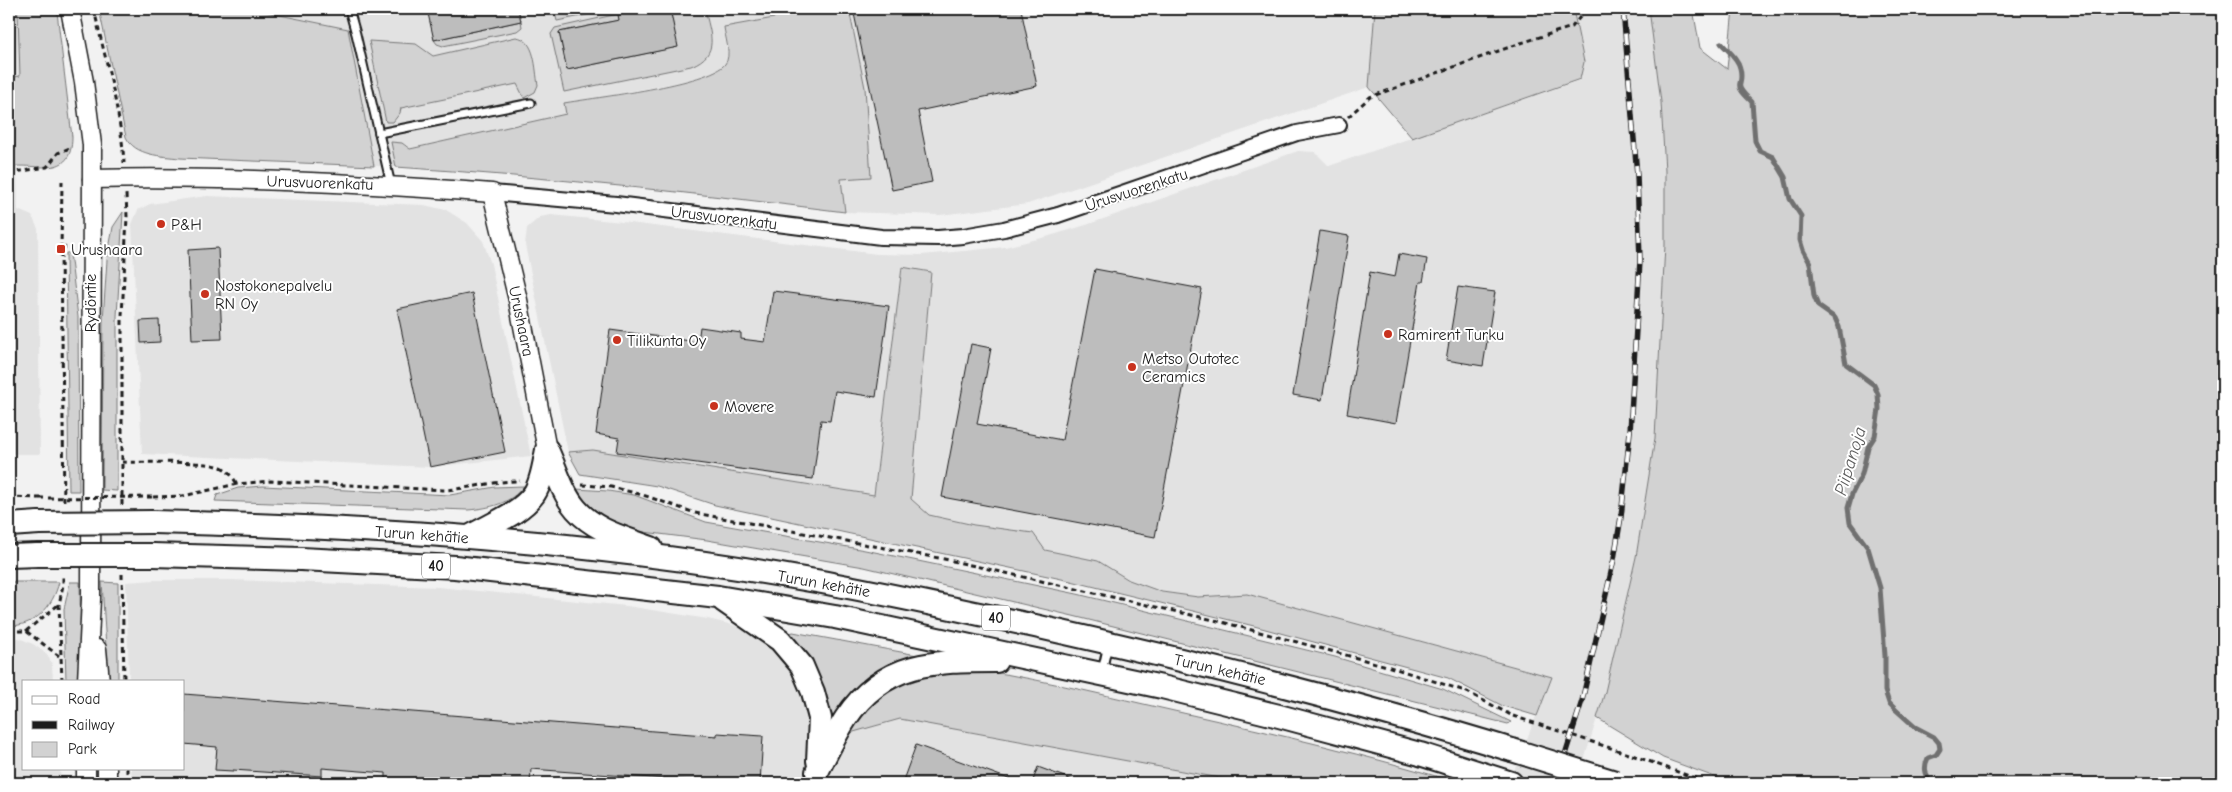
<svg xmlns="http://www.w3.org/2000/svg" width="2232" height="792" viewBox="0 0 2232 792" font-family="'Comic Neue',sans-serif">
<rect width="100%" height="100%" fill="#f2f2f2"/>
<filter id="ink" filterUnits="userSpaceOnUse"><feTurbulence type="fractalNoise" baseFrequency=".02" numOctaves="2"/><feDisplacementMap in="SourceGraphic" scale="10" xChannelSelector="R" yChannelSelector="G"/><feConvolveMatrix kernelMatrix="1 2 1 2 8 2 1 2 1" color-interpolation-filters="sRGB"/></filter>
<g filter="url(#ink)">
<g fill="#e2e2e2">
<path d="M9 9H26L17 166 18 210 32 216 38 229 40 454H9Z"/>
<path d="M250 9H773L775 18 724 27 728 59 724 66 713 73 688 81 564 104 567 114 410 149 406 145 391 142 396 167 374 166 348 29Z"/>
<path d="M849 9H1375L1369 87 1028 204 940 215 845 212 841 179 871 176 865 88Z"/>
<path d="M1573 9H1649L1661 102 1665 171V245L1655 438 1636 557 1605 692 1577 783H1509L1552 677 1247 594 1198 597 1162 592 1129 580 1098 561 1045 550 1033 533 974 525 929 515 911 500 931 272 902 267 874 495 593 450 568 452 525 245 527 228 540 217 551 215 622 222 877 254 922 255 1005 247 1046 237 1086 225 1298 151 1315 152 1329 166 1580 80 1584 62Z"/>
<path d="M207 196 424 205 446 210 467 223 483 241 491 264 531 456 430 467 142 454 132 224 138 210 150 204Z"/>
<path d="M155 580H229L438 587 627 606 708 619 733 625 768 642 850 733 900 719 1247 783H132L131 768H184V681H129L126 582Z"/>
<path d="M9 638H19L33 644 47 654 52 664 53 681H24V768H60L61 783H9Z"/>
</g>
<g fill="#d2d2d2" stroke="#777">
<path d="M9 9H56L57 12 72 137C72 181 36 162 9 167V78L20 76 18 13H9Z"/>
<path d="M99 9H250L348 29 374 166 180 158C162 156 135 156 126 137Z"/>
<path d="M554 9H616L557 21Z"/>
<path d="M692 9H705C710 34 721 54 691 66L564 92 551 34 555 28 618 14 620 20 559 32 567 70 677 47 671 13Z"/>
<path d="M773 9H849L865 88 871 177 841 179 845 212C696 193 547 177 396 167L391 142 402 143 410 149 566 114 564 103C593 98 710 84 725 64 732 56 725 37 724 27L774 18Z"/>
<path d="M1375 9H1573L1584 62 1580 79 1412 138 1369 87Z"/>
<path d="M1649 9H1693L1700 48 1727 69 1733 9H2223V783H1731L1663 758 1597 718 1605 692 1636 557 1655 438 1665 245V171L1661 102Z"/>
<path d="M521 21 522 27 517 31 443 46 437 44 434 40Z"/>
<path d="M516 37C536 39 535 69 538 85L535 92 524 98 517 84 401 108 400 113 393 122H386L369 41 416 44 433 56Z"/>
<path d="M123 212 117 316V491L102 490 103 320 107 260 113 227Z"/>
<path d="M66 253H70L78 317 79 491H69Z"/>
<path d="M902 267 931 272 911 499 929 515 974 525 1033 533 1045 550 1098 561 1129 580 1162 592 1198 597 1247 594 1552 677 1537 716 1503 706 1448 678 1254 626 1071 581 715 505 657 486 580 474 568 452 593 450 874 495Z"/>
<path d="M263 486 450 495 495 487 524 486C510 504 490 508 468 510L215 501 217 495 238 488Z"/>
<path d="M576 489 608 491 634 495 706 522 865 550 1077 594 1335 657 1443 689 1511 722 1508 724 1073 616 864 567 707 540 620 529 598 514 581 498Z"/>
<path d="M9 582H59C53 607 35 626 9 626Z"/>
<path d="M70 582H80L81 681H66L64 609Z"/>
<path d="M102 582 118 583V681H108Z"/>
<path d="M793 632 917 655 890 668 829 728 788 634Z"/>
<path d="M982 670C1049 681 1116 698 1183 713 1276 734 1368 755 1459 783H1247L900 719 850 733 859 716 884 692 921 673Z"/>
</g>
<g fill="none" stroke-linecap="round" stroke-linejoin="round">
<path stroke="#707070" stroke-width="5" d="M1721 43C1727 50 1738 58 1740 68 1745 88 1730 81 1752 102L1755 141 1760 151 1773 157 1785 177 1790 199 1801 216 1800 240 1803 250 1810 263 1814 296 1818 306 1835 318 1839 327 1846 364 1874 385 1878 394 1879 409 1875 436 1868 447 1862 474 1852 494 1848 508 1850 523 1868 548 1880 588 1885 656V691L1889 703 1896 710 1915 727 1934 737 1939 743 1940 749 1936 755 1928 758C1923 768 1926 774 1930 783"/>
</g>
<g fill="#bdbdbd" stroke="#1c1c1c">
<path d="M427 9H518L521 21 434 40Z"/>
<path d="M617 9H670L678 47 567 70 559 32 619 20Z"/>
<path d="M853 9H1021L1037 86 918 111 932 182 892 190Z"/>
<path d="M1320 231 1349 236 1322 400 1293 395Z"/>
<path d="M218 248 222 339 192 340 188 250Z"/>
<path d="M1399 254 1427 259 1423 282H1420L1396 423 1347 414 1370 272 1395 277Z"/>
<path d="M1095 269 1202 289 1155 537 942 497 971 344 991 348 977 424 1062 440Z"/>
<path d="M1458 287 1495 292 1483 366 1446 360Z"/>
<path d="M773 291 889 306 876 397 835 391 830 421 821 420 813 479 617 452 619 438 596 434 610 330 698 342 700 327 741 333V339L765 342Z"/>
<path d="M472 293 505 452 430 467 397 309Z"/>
<path d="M159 320 160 342 141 343 140 321Z"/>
<path d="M184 694 717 736V733L763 736 760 783H720L531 769 530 783H386V773L322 768V776L233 770V771L215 770 217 747 184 744Z"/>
<path d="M916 745 1017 782V783H902Z"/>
<path d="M1038 767 1078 782V783H1032Z"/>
</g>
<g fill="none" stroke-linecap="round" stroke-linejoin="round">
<g stroke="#1c1c1c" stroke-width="11">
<g id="service">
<path d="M349 9 356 34 391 185"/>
<path d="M379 133 531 103"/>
<path d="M1102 671 1108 645"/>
</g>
</g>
<g stroke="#1c1c1c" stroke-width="18">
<path id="minor" d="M492 193 616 204 881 237 938 238 963 236 1004 229 1058 215 1297 133 1339 125"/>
</g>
<g stroke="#1c1c1c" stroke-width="21">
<g id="tertiary">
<path d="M70 9 84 82 92 145 91 599 87 681"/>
<path d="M92 179C226 176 359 183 492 193L518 300 547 450"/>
<path d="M97 649 100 681"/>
<path d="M86 768V783"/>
<path d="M107 768V783"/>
</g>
</g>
<g stroke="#1c1c1c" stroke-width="26">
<g id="trunk">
<path d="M547 450C556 469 562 493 576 509 595 531 625 538 651 548"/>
<path d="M153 522C373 527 593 541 810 580 885 593 960 610 1035 626 1196 662 1355 702 1512 750"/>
<path d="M9 525 39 523"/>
<path d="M469 537C489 525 520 514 534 494 542 482 544 464 547 450"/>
<path d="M152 555 301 559 455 567 718 597 835 617 1162 687 1279 716 1420 754 1511 783"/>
<path d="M9 556 38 555"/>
<path d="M724 601 780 640 802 666 813 692 820 718 818 761"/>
<path d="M817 772C826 754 835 735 846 718 884 661 935 661 996 661"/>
</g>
</g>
<g stroke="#1c1c1c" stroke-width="3" stroke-dasharray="5 4" stroke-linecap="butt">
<path d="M94 9C105 59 121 111 124 163"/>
<path d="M1348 117 1370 97 1521 43 1572 27 1580 17 1581 9"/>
<path d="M9 173 47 167 58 153 72 147"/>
<path d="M62 181 61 251 64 505"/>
<path d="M61 247 70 248"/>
<path d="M122 462C148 463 199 460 221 467 228 470 233 477 237 484"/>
<path d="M582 485 611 487 643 495 695 513 944 559 1218 621 1387 666 1465 691 1513 716"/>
<path d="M9 497 39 498"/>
<path d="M153 497 183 496 237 484 271 481 443 490C470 489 492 481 520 481"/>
<path d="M122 505V316L127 217 126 194"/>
<path d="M122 574 124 681"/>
<path d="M9 631H26L59 656"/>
<path d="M26 631 58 605"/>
<path d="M62 681 59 605 63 585V574"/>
<path d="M1632 755 1708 783"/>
<path d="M127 768V783"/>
</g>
<use href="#service" stroke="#fff" stroke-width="7"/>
<use href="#minor" stroke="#fff" stroke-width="14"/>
<use href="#tertiary" stroke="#fff" stroke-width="18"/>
<use href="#trunk" stroke="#fff" stroke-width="22"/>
<g stroke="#1c1c1c" stroke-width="5.5">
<path id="rail" d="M1556 783 1582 701 1614 559 1621 517 1630 432 1640 260 1637 175 1623 9"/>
</g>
<use href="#rail" stroke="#fff" stroke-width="4" stroke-dasharray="11" stroke-linecap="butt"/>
<g stroke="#1c1c1c" stroke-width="26" stroke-linecap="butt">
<g id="trunk-bridge">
<path d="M39 523 153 522"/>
<path d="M38 555H152"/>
<path d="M1512 750 1615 782"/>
</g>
</g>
<g stroke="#1c1c1c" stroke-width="3" stroke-dasharray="5 4" stroke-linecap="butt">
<path d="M39 498 153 497"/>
<path d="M1513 716 1632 755"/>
</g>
<use href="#trunk-bridge" stroke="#fff" stroke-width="22"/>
</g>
</g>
<g fill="#c8321e" stroke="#fff" stroke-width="2">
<circle cx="161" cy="224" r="5"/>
<rect x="56" y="244" width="10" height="10" rx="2.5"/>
<circle cx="205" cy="294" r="5"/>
<circle cx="1388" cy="334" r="5"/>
<circle cx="617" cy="340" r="5"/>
<circle cx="1132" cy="367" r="5"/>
<circle cx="714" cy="406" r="5"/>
</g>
<g text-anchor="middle" stroke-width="4" stroke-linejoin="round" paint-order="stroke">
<g fill="#fff" stroke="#606060" stroke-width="1">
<rect x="422" y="553.5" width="28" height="25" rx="4"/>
<rect x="982" y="605.5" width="28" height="25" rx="4"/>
</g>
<g font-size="15" font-weight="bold" fill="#1c1c1c">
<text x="436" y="571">40</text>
<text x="996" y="623">40</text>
</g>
<g font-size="16" fill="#1c1c1c" stroke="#fff">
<text transform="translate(320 182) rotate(2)" y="6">Urusvuorenkatu</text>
<text transform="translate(1136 189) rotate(-18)" y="6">Urusvuorenkatu</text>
<text transform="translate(724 217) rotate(7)" y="6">Urusvuorenkatu</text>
<text transform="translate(90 303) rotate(-90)" y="6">Rydöntie</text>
<text transform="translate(522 321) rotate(78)" y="6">Urushaara</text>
<text transform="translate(422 534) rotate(4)" y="6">Turun kehätie</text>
<text transform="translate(824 583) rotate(10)" y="6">Turun kehätie</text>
<text transform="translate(1220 669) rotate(13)" y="6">Turun kehätie</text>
</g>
<g font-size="16" fill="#1c1c1c" stroke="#fff" text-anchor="start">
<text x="171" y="230">P&amp;H</text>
<text x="71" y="255">Urushaara</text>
<text x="215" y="291">Nostokonepalvelu<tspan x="215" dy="18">RN Oy</tspan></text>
<text x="1398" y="340">Ramirent Turku</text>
<text x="627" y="346">Tilikunta Oy</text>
<text x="1142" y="364">Metso Outotec<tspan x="1142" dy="18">Ceramics</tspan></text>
<text x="724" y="412">Movere</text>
</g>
<g font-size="18" font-style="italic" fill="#5b5b5b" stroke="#fff">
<text transform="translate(1850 461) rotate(-73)" y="6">Piipanoja</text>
</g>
</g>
<rect width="2232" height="792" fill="none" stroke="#fff" stroke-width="30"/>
<rect x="15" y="15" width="2202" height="762" fill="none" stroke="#1c1c1c" stroke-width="2" filter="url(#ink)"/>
<rect x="22" y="680" width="162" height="90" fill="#ffffff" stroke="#a4a4a4"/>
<rect x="32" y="696" width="25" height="8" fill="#ffffff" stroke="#a4a4a4"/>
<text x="68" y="704" font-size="15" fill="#1c1c1c">Road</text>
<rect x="32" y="721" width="25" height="8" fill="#1c1c1c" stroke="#a4a4a4"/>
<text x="68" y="730" font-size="15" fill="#1c1c1c">Railway</text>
<rect x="32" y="742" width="25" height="15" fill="#d2d2d2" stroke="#a4a4a4"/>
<text x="68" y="754" font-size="15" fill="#1c1c1c">Park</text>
</svg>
